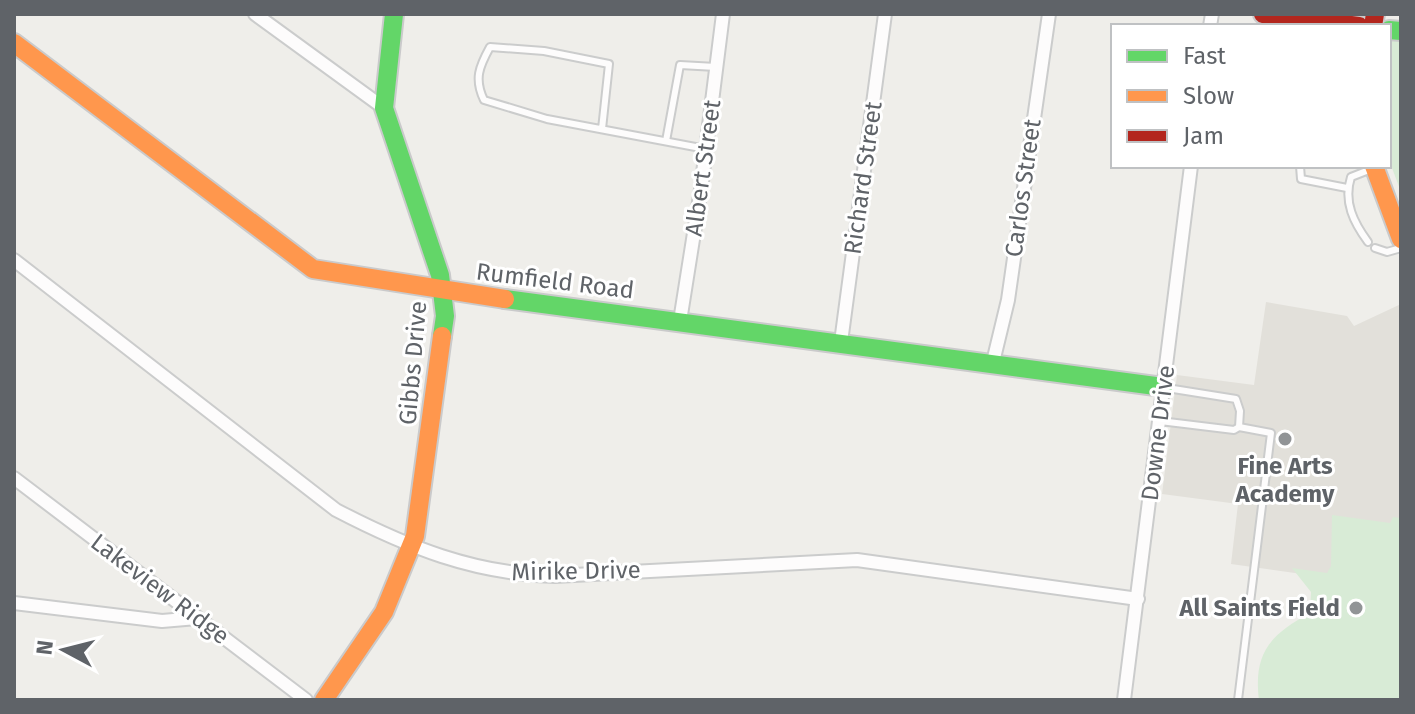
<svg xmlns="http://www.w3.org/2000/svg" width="1415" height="714" viewBox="0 0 1415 714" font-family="'Fira Sans',sans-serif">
<rect width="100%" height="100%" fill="#efeeea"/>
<path fill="#e2e0da" d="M1266 302 1347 316 1354 326 1401 304V540L1337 579 1231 564 1238 504 1162 494 1177 375 1254 385Z"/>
<g fill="#d8ebd6">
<path d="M1389 33 1401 34V192L1389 160Z"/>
<path d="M1332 515 1390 523 1393 517 1401 518V700H1259C1253 653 1271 634 1310 613L1311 592 1292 568 1327 573 1331 566Z"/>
</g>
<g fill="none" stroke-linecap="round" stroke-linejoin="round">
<g stroke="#cbcccc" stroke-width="10">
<g id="lane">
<path d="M602 129 609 64 544 51 490 47C479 67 474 79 484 100L547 119 706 149"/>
<path d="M666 141 680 65 716 67"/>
<path d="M1300 166 1301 179 1347 188"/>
<path d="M1368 242C1354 223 1343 202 1351 177L1374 168"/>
<path d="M1375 248 1387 252 1401 248"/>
<path d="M1160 421 1234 430 1239 427 1240 411 1236 399 1167 388"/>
<path d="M1238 700 1271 433 1239 427"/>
</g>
</g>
<g stroke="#cbcccc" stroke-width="16">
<g id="street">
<path d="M255 14 384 108"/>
<path d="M1210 26 1212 14"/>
<path d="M14 260 336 510C407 547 474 574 555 576L857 560 1138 599"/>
<path d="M680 321 701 189 723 14"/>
<path d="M841 342 885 14"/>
<path d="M993 362 1008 300 1049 14"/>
<path d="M14 478 306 700"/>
<path d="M14 603 162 621 197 618"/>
<path d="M1124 700 1191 166"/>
</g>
</g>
<g stroke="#cacacb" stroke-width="22">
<g id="fast">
<path d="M394 14 384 108 440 275 445 316 442 336"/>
<path d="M1389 30 1401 31"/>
<path d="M505 299 1163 387"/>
</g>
</g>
<g stroke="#cacacb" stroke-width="22">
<g id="slow">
<path d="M14 43 313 269 505 299"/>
<path d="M1374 166 1401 239"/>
<path d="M324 700 384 612 415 536 442 336"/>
</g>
</g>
<g stroke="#cacacb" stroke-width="22">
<g id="jam">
<path d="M1263 14 1359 26"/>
<path d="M1373 26 1375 14"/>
</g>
</g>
<use href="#lane" stroke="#fdfcfc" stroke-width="6"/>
<use href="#street" stroke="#fdfcfc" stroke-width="12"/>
<use href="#fast" stroke="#63d668" stroke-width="18"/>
<use href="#slow" stroke="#ff974d" stroke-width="18"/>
<use href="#jam" stroke="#b3261e" stroke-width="18"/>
</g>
<g fill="#919496" stroke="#fff" stroke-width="3">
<circle cx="1285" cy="439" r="8"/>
<circle cx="1356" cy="608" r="8"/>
</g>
<g text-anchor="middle" stroke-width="6" stroke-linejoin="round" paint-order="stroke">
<g font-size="24" fill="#5f6368" stroke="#fff">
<text transform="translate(703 168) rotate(-82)" y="8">Albert Street</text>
<text transform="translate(863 178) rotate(-82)" y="8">Richard Street</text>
<text transform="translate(1023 188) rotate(-82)" y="8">Carlos Street</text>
<text transform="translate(555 281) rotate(7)" y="8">Rumfield Road</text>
<text transform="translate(413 363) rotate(-85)" y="8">Gibbs Drive</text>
<text transform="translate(1158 433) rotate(-83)" y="8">Downe Drive</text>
<text transform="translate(576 571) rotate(-1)" y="8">Mirike Drive</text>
<text transform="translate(160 589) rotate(37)" y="8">Lakeview Ridge</text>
</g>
<g font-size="24" font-weight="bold" fill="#5f6368" stroke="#fff">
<text x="1285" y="474">Fine Arts<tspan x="1285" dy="28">Academy</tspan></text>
<text x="1340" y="616" text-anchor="end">All Saints Field</text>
</g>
</g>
<rect width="1415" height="714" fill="none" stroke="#5f6368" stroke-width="32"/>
<rect x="1111" y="24" width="280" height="144" fill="#ffffff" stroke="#bfc1c3" stroke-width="2"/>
<rect x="1127" y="50" width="40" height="12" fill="#63d668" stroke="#bfc1c3" stroke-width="2"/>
<text x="1183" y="64" font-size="24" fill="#5f6368">Fast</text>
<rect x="1127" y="90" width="40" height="12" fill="#ff974d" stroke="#bfc1c3" stroke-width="2"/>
<text x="1183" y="104" font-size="24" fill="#5f6368">Slow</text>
<rect x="1127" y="130" width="40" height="12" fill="#b3261e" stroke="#bfc1c3" stroke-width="2"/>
<text x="1183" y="144" font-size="24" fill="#5f6368">Jam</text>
<g transform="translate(64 650) rotate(277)" stroke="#ffffff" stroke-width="6" paint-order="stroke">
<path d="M0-6L14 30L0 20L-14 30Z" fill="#5f6368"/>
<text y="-12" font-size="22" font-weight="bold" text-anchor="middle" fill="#5f6368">N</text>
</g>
</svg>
